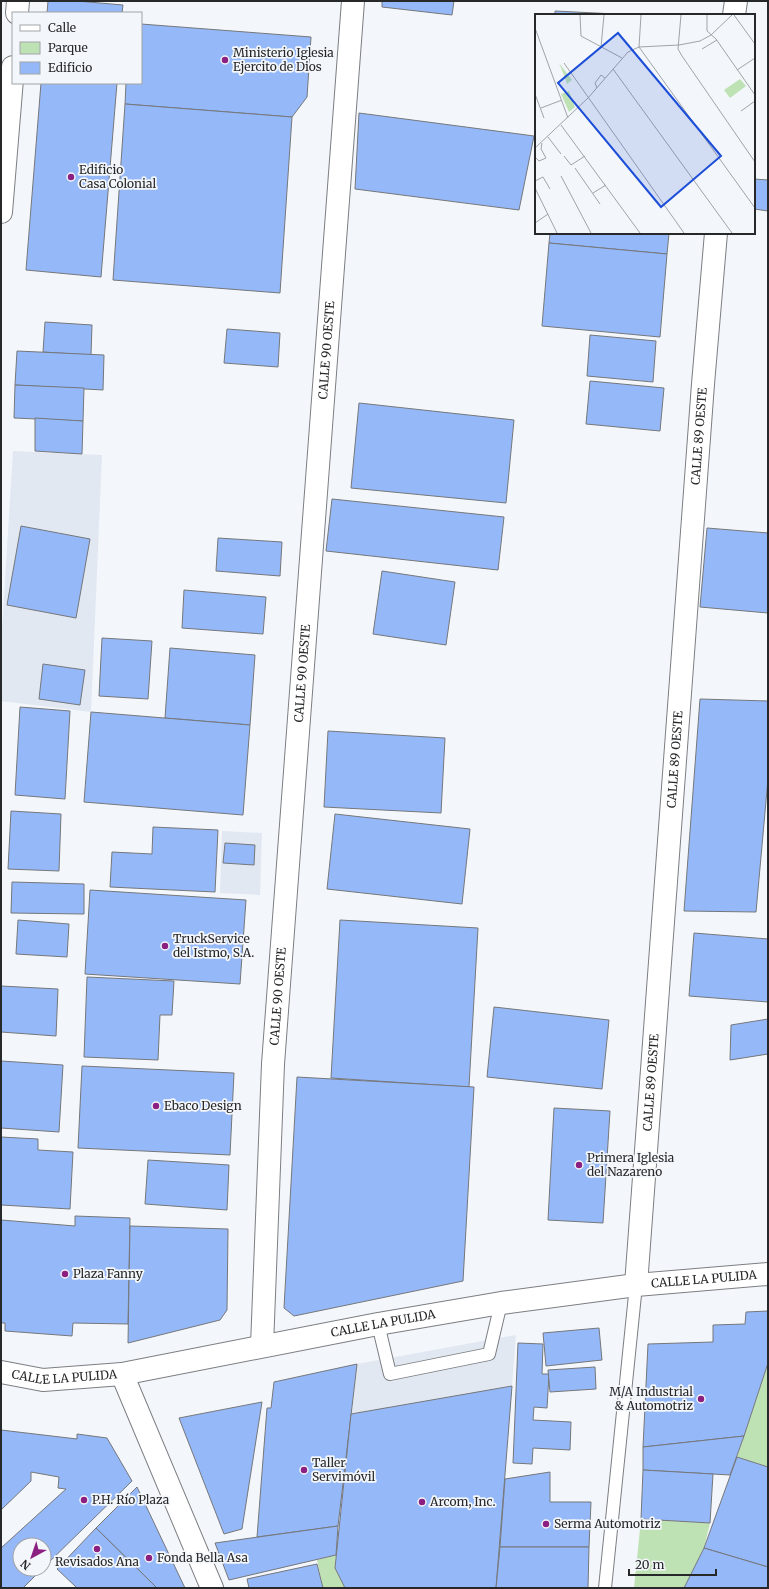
<svg xmlns="http://www.w3.org/2000/svg" width="769" height="1589" viewBox="0 0 769 1589" font-family="Merriweather,serif">
<rect width="100%" height="100%" fill="#f3f6fa"/>
<g fill="#e1e8f2">
<path d="M13 451 102 455 91 712 1 701V645Z"/>
<path d="M222 831 262 833 260 895 220 893Z"/>
<path d="M516 1335 496 1588H345L335 1568 357 1364Z"/>
</g>
<g fill="#bfe2b5">
<path d="M768 1363V1467L737 1457Z"/>
<path d="M641 1519 710 1523 704 1548 684 1588H634Z"/>
<path d="M336 1555 335 1568 345 1588H323L317 1560Z"/>
</g>
<g fill="#95b9f8" stroke="#75777b">
<path d="M48 1H77L123 5 122 13H47Z"/>
<path d="M382 1H454L452 15 382 7Z"/>
<path d="M555 11 636 15H555Z"/>
<path d="M141 24 311 37 307 97 292 117 125 104 126 83H141Z"/>
<path d="M41 83H117L101 277 26 270Z"/>
<path d="M125 104 292 117 280 293 113 280Z"/>
<path d="M359 113 534 136 519 210 355 189Z"/>
<path d="M754 179 768 180V211L754 209Z"/>
<path d="M550 233H669L667 254 549 243Z"/>
<path d="M549 243 667 254 660 337 542 326Z"/>
<path d="M45 322 92 325 91 355 43 352Z"/>
<path d="M227 329 280 333 278 367 224 363Z"/>
<path d="M590 335 656 341 653 382 587 376Z"/>
<path d="M17 351 104 355 103 390 15 385Z"/>
<path d="M590 381 664 388 660 431 586 424Z"/>
<path d="M15 385 84 388 83 421 14 418Z"/>
<path d="M359 403 514 420 506 503 351 488Z"/>
<path d="M35 418 83 421 82 454 35 451Z"/>
<path d="M332 499 504 517 498 570 326 551Z"/>
<path d="M21 526 90 539 76 618 7 605Z"/>
<path d="M707 528 768 533V613L700 607Z"/>
<path d="M218 538 282 542 280 576 216 571Z"/>
<path d="M382 571 455 582 446 645 373 634Z"/>
<path d="M184 590 266 597 263 634 182 628Z"/>
<path d="M102 638 152 641 148 699 99 696Z"/>
<path d="M170 648 255 655 250 725 165 718Z"/>
<path d="M43 664 85 670 80 705 39 699Z"/>
<path d="M700 699 768 701V779L756 912 684 911Z"/>
<path d="M20 707 70 711 65 799 15 795Z"/>
<path d="M91 712 250 725 243 815 84 802Z"/>
<path d="M328 731 445 738 441 813 324 807Z"/>
<path d="M11 811 61 814 59 871 8 869Z"/>
<path d="M335 814 470 829 462 904 327 889Z"/>
<path d="M153 827 218 830 215 892 110 887 112 852 152 854Z"/>
<path d="M225 843 255 845 254 865 223 863Z"/>
<path d="M12 882 84 884V914L11 913Z"/>
<path d="M90 890 246 900 240 984 85 974Z"/>
<path d="M18 920 69 924 67 957 16 954Z"/>
<path d="M340 920 478 928 469 1087 331 1078Z"/>
<path d="M694 933 768 939V1002L689 996Z"/>
<path d="M87 977 174 981 172 1015H160L158 1060 84 1057Z"/>
<path d="M1 986 58 989 56 1036 1 1032Z"/>
<path d="M494 1007 609 1020 602 1089 487 1077Z"/>
<path d="M768 1019V1054L730 1060 731 1025Z"/>
<path d="M1 1061 63 1065 59 1132 1 1128Z"/>
<path d="M82 1066 234 1073 230 1155 78 1148Z"/>
<path d="M297 1077 474 1087 463 1281 294 1316 284 1308Z"/>
<path d="M554 1108 610 1111 603 1223 548 1220Z"/>
<path d="M1 1137 38 1139V1150L73 1152 70 1209 1 1205Z"/>
<path d="M148 1160 229 1165 227 1210 145 1204Z"/>
<path d="M75 1216 130 1218 128 1324 73 1323 72 1336 5 1331V1323H1V1220L75 1226Z"/>
<path d="M130 1226 228 1229 227 1310 220 1320 128 1343Z"/>
<path d="M768 1311V1363L744 1436 643 1447 648 1344 713 1342V1325L745 1324 746 1312Z"/>
<path d="M599 1328 602 1360 546 1366 543 1333Z"/>
<path d="M518 1343 543 1344 542 1374H549L547 1408 534 1407 533 1420 571 1422 570 1450 533 1448 532 1464 513 1463Z"/>
<path d="M357 1364 338 1526 257 1537 267 1408H271L274 1382Z"/>
<path d="M595 1367 596 1389 550 1392 548 1370Z"/>
<path d="M512 1386 496 1588H345L335 1568 351 1414Z"/>
<path d="M262 1402 242 1529 224 1534 179 1418Z"/>
<path d="M1 1430 77 1439V1434L107 1438 132 1481 44 1567V1545H20V1569H42L23 1588H1V1548L66 1489 58 1488 59 1477 31 1472V1481L1 1510Z"/>
<path d="M744 1436 730 1475 643 1470V1447Z"/>
<path d="M737 1457 768 1467V1567L704 1548Z"/>
<path d="M643 1470 713 1474 710 1523 641 1519Z"/>
<path d="M550 1472V1502H591L589 1547H500L505 1479Z"/>
<path d="M137 1487 185 1588H157L96 1528Z"/>
<path d="M338 1526 336 1555 229 1580 215 1543Z"/>
<path d="M96 1528 157 1588H77L57 1569Z"/>
<path d="M500 1547H589L588 1588H496Z"/>
<path d="M704 1548 768 1567V1588H684Z"/>
<path d="M317 1564 323 1588H249L247 1579Z"/>
</g>
<g fill="none" stroke-linecap="round" stroke-linejoin="round">
<g stroke="#7c7e82" stroke-width="14">
<g id="lane">
<path d="M378 1324 390 1374 489 1354 501 1303"/>
<path d="M605 1588 636 1285"/>
</g>
</g>
<g stroke="#7c7e82" stroke-width="24">
<g id="street">
<path d="M17 13 18 1"/>
<path d="M734 15 736 1"/>
<path d="M1 212 13 67"/>
<path id="s1" d="M636 1285 703 384 716 233"/>
<path id="s2" d="M262 1346 273 1064 353 1"/>
<path d="M122 1374 212 1588"/>
</g>
</g>
<g stroke="#7c7e82" stroke-width="24">
<g id="secondary">
<path id="s3" d="M1 1372 43 1380 122 1374 378 1324 501 1303 636 1285 768 1274"/>
</g>
</g>
<use href="#lane" stroke="#fff" stroke-width="12"/>
<use href="#street" stroke="#fff" stroke-width="22"/>
<use href="#secondary" stroke="#fff" stroke-width="22"/>
</g>
<g fill="#8c1f82" stroke="#f3f6fa" stroke-width="1.5">
<circle cx="225" cy="60" r="4"/>
<circle cx="71" cy="177" r="4"/>
<circle cx="165" cy="946" r="4"/>
<circle cx="156" cy="1106" r="4"/>
<circle cx="579" cy="1165" r="4"/>
<circle cx="65" cy="1274" r="4"/>
<circle cx="701" cy="1399" r="4"/>
<circle cx="304" cy="1470" r="4"/>
<circle cx="84" cy="1500" r="4"/>
<circle cx="422" cy="1502" r="4"/>
<circle cx="546" cy="1524" r="4"/>
<circle cx="97" cy="1549" r="4"/>
<circle cx="149" cy="1558" r="4"/>
</g>
<g text-anchor="middle" stroke-width="3.5" stroke-linejoin="round" paint-order="stroke">
<g font-size="12" fill="#27282a" stroke="#f3f6fa" text-anchor="start">
<text x="233" y="57">Ministerio Iglesia<tspan x="233" dy="14">Ejercito de Dios</tspan></text>
<text x="79" y="174">Edificio<tspan x="79" dy="14">Casa Colonial</tspan></text>
<text x="173" y="943">TruckService<tspan x="173" dy="14">del Istmo, S.A.</tspan></text>
<text x="164" y="1110">Ebaco Design</text>
<text x="587" y="1162">Primera Iglesia<tspan x="587" dy="14">del Nazareno</tspan></text>
<text x="73" y="1278">Plaza Fanny</text>
<text x="693" y="1396" text-anchor="end">M/A Industrial<tspan x="693" dy="14">&amp; Automotriz</tspan></text>
<text x="312" y="1467">Taller<tspan x="312" dy="14">Servimóvil</tspan></text>
<text x="92" y="1504">P.H. Río Plaza</text>
<text x="430" y="1506">Arcom, Inc.</text>
<text x="554" y="1528">Serma Automotriz</text>
<text x="157" y="1562">Fonda Bella Asa</text>
<text x="97" y="1566" text-anchor="middle">Revisados Ana</text>
</g>
<g font-size="12" fill="#27282a" stroke="#f3f6fa">
<text dy="4" stroke="none"><textPath href="#s2" startOffset="998">CALLE 90 OESTE</textPath></text>
<text dy="4" stroke="none"><textPath href="#s1" startOffset="851">CALLE 89 OESTE</textPath></text>
<text dy="4" stroke="none"><textPath href="#s2" startOffset="674">CALLE 90 OESTE</textPath></text>
<text dy="4" stroke="none"><textPath href="#s1" startOffset="527">CALLE 89 OESTE</textPath></text>
<text dy="4" stroke="none"><textPath href="#s2" startOffset="350">CALLE 90 OESTE</textPath></text>
<text dy="4" stroke="none"><textPath href="#s1" startOffset="203">CALLE 89 OESTE</textPath></text>
<text dy="4" stroke="none"><textPath href="#s3" startOffset="712">CALLE LA PULIDA</textPath></text>
<text dy="4" stroke="none"><textPath href="#s3" startOffset="388">CALLE LA PULIDA</textPath></text>
<text dy="4" stroke="none"><textPath href="#s3" startOffset="64">CALLE LA PULIDA</textPath></text>
</g>
</g>
<g transform="translate(535 14)">
<rect width="220" height="220" fill="#f3f6fa"/>
<path d="M24 49 37 66 32 70 29 61ZM205 65 211 72 195 84 189 76ZM34 77 40 93 34 98 26 80Z" fill="#bfe2b5"/>
<path fill="none" stroke="#a1a4a7" stroke-width="1" d="M45 1 46 22 87 44M106 1 104 33 220 194M146 1 143 35 147 42 220 148M172 1V17L181 25 220 81M199 1 220 30M0 14 33 104M66 33 69 1M167 35 182 26M29 49 149 219M78 55 197 219M202 56 220 44M62 74 60 69 66 61 70 64M0 80 9 104M6 94 27 86M206 97 220 87M26 111 105 219M13 123 26 140M0 134 53 84 93 38 104 33 144 31 165 27 176 21 197 1M29 142 36 151 50 142M0 143 4 147 11 144 6 135 7 129M40 154 65 190M26 162 56 219M0 167 8 163 15 175M0 174 22 219M58 179 71 171M0 209 13 200"/>
<path fill="#1d4ed8" fill-opacity="0.15" stroke="#1d4ed8" stroke-width="2" d="M83 19 186 142 126 193 23 69Z"/>
<rect width="220" height="220" fill="none" stroke="#27282a" stroke-width="2"/>
</g>
<rect width="769" height="1589" fill="none" stroke="#27282a" stroke-width="4"/>
<rect x="12" y="12" width="130" height="72" fill="#f3f6fa" stroke="#a1a4a7"/>
<rect x="20" y="25" width="20" height="6" fill="#ffffff" stroke="#a1a4a7"/>
<text x="48" y="32" font-size="12" fill="#27282a">Calle</text>
<rect x="20" y="42" width="20" height="12" fill="#bfe2b5" stroke="#a1a4a7"/>
<text x="48" y="52" font-size="12" fill="#27282a">Parque</text>
<rect x="20" y="62" width="20" height="12" fill="#95b9f8" stroke="#a1a4a7"/>
<text x="48" y="72" font-size="12" fill="#27282a">Edificio</text>
<g transform="translate(32 1557) rotate(220)"><circle r="19" fill="#f3f6fa" stroke="#a1a4a7"/>
<path d="M0-3L7 15L0 10L-7 15Z" fill="#8c1f82"/>
<text y="-6" font-size="11" font-weight="bold" text-anchor="middle" fill="#27282a">N</text>
</g>
<path d="M629 1569v6h87v-6" fill="none" stroke="#27282a" stroke-width="2"/>
<text x="635" y="1569" font-size="12" fill="#27282a" stroke="#f3f6fa" stroke-width="3" paint-order="stroke">20 m</text>
</svg>
